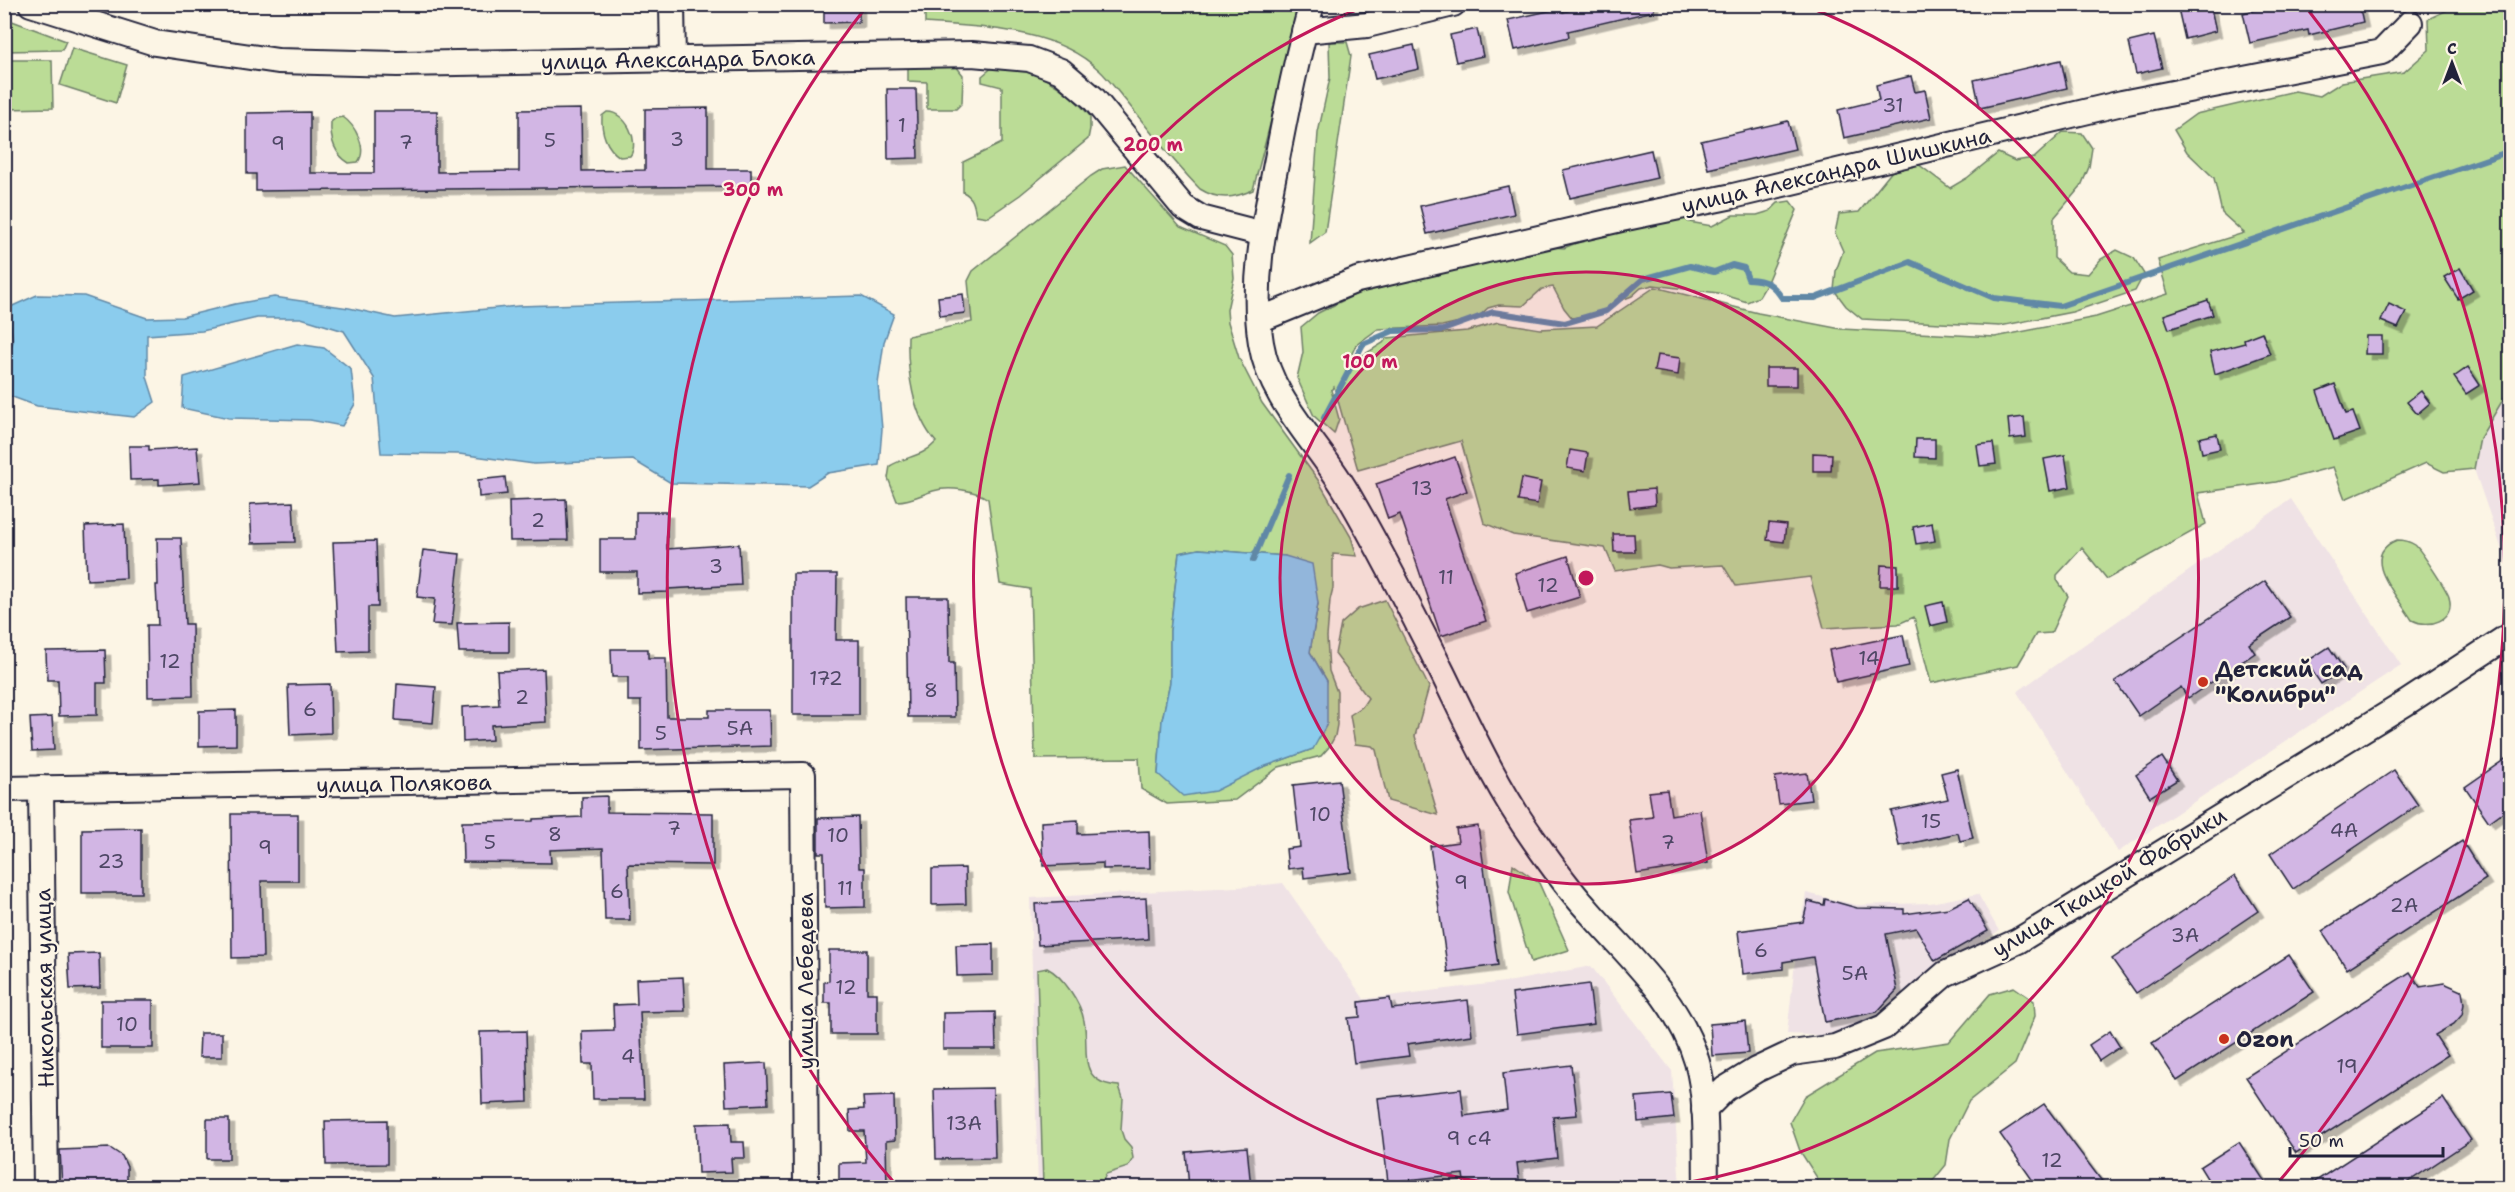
<svg xmlns="http://www.w3.org/2000/svg" width="2515" height="1192" viewBox="0 0 2515 1192" font-family="'Shantell Sans',sans-serif">
<defs>
<filter id="shadow"><feDropShadow dx="5.5" dy="5.5" stdDeviation="0" flood-color="#0004"/></filter>
</defs>
<rect width="100%" height="100%" fill="#fcf5e5"/>
<filter id="ink" filterUnits="userSpaceOnUse"><feTurbulence type="fractalNoise" baseFrequency=".0167" numOctaves="2"/><feDisplacementMap in="SourceGraphic" scale="12" xChannelSelector="R" yChannelSelector="G"/><feConvolveMatrix kernelMatrix="1 2 1 2 8 2 1 2 1" color-interpolation-filters="sRGB"/></filter>
<g filter="url(#ink)">
<g fill="#efe2e5">
<path d="M2510 388V573L2474 469 2480 438Z"/>
<path d="M2291 499 2401 665 2118 852 2017 692Z"/>
<path d="M1283 883 1364 999 1513 981 1591 966 1672 1071 1680 1187H1038L1030 898 1255 886Z"/>
<path d="M1806 893 1857 905 1930 903 1978 894 1999 931 1931 972 1880 1016 1834 1036 1787 1034 1797 944Z"/>
</g>
<g fill="#bbdc96" stroke="#6e7f68" stroke-width="1.5" fill-rule="evenodd">
<path d="M925 5H1301L1253 190C1234 198 1219 201 1200 189 1173 162 1150 131 1126 101 1117 91 1109 79 1099 70 1055 28 982 27 925 23Z"/>
<path d="M2454 5H2510V388L2480 438 2474 469 2444 472 2426 463 2345 499 2333 467 2276 482 2198 493 2206 524 2107 579 2082 548 2057 575V580L2068 596 2051 633 2036 634 2018 665 1931 683 1914 617 1898 624 1824 628 1810 577 1736 586 1723 565 1669 568 1658 565 1615 571 1605 548 1513 535 1484 523 1461 441 1358 470 1334 387 1331 390 1339 419 1334 434 1314 416 1297 378 1303 352 1301 327 1318 313 1358 293 1553 247 1564 248 1598 234 1680 215 1689 222 1712 226 1733 215H1757L1770 211 1778 203 1790 201 1797 210 1765 287 1759 297 1747 302 1718 293 1653 285 1641 288 1632 296 1619 301 1599 313 1572 318 1564 308 1553 287 1542 289 1523 306 1499 305 1488 308 1477 318 1442 326 1378 329 1356 345 1346 366 1383 343 1387 338 1467 331 1498 322 1540 329 1597 326 1655 287 1758 313 1841 329 1995 337 2096 317 2168 294 2158 260 2244 233 2222 213 2214 178 2187 152 2174 130 2196 114 2295 91 2320 96 2342 82 2404 72 2429 50 2428 19 2454 7Z"/>
<path d="M4 18 66 41 62 50 5 51Z"/>
<path d="M1329 42H1347L1351 56 1325 232 1310 243 1318 133 1330 78Z"/>
<path d="M72 48 127 65 116 103 60 85Z"/>
<path d="M5 60H52L53 108 5 109Z"/>
<path d="M908 66H956L963 75 962 103 956 109H927V82L908 81Z"/>
<path d="M994 66C1032 66 1066 87 1090 116V129L1088 139 1020 195 988 217 976 215C974 204 973 197 963 192V162L1002 143V87L982 82V76Z"/>
<path d="M607 112C625 111 641 142 630 156L620 157C606 148 601 132 602 116Z"/>
<path d="M343 117C355 125 368 149 358 162L349 163C334 154 330 138 331 122L336 118Z"/>
<path d="M2063 132 2082 133 2092 148 2089 167 2081 186 2054 218V258L2069 272 2088 274 2101 259 2117 250 2134 258 2144 274 2135 291 2072 312 2000 326 1862 319 1846 306 1834 290 1836 271 1843 251 1835 233 1839 214 1859 212 1897 165 1918 164 1950 188 1967 178 1998 153 2015 161 2034 158Z"/>
<path d="M1125 165 1180 227 1225 246 1232 255 1234 278 1227 310 1228 322 1239 358 1262 403 1318 480 1351 537 1357 556 1333 554V588L1330 600 1327 637 1329 671 1337 692V725L1335 736 1329 747 1321 756 1279 767 1235 800 1167 804 1141 789 1139 758 1035 759 1030 589 1000 584 988 499C975 490 949 486 933 491 920 495 911 501 897 501L888 478 890 466C906 456 923 457 936 442 912 415 907 371 908 336L972 322 968 281 973 271 1091 176 1102 169ZM1199 549 1285 556 1318 604 1310 652 1327 681 1313 749 1263 767 1158 774 1162 720 1170 682V631L1179 553Z"/>
<path d="M2397 540C2404 540 2409 541 2415 545 2420 549 2447 590 2449 597 2456 621 2429 629 2412 620 2398 597 2357 555 2397 540Z"/>
<path d="M1385 600 1429 687 1415 736 1438 815 1388 801 1376 750 1372 746 1355 744 1350 715 1362 707 1368 698 1335 654 1341 624 1358 609Z"/>
<path d="M1513 864 1539 883 1569 950 1531 962 1509 892Z"/>
<path d="M1047 968C1063 976 1081 1003 1084 1021 1090 1049 1075 1083 1119 1086L1123 1098 1121 1130 1124 1139 1131 1147 1133 1158 1128 1167 1106 1174 1101 1185 1102 1187H1043L1037 970Z"/>
<path d="M2014 987 2034 1001 2035 1016 2015 1064 1969 1101 1950 1139 1946 1165 1928 1187H1820L1816 1176 1800 1151 1790 1122 1805 1096 1875 1053 1949 1042 1990 994Z"/>
</g>
<g fill="#8bcced" stroke="#6188a6" stroke-width="1.5">
<path d="M37 295 84 296 147 318 182 317 235 304 274 297 349 308 395 318 518 306 861 296 894 314 884 342 878 384 882 429 879 465 828 473 808 486 671 483 633 460 534 464 459 454 381 453 374 378 344 331 301 318H257L202 331 147 335V377L155 402 134 417 37 406 7 395 5 361 13 342 8 308Z"/>
<path d="M297 344 324 348 351 369 355 404 342 426 310 420 229 418 182 408 184 377Z"/>
<path d="M1199 549 1285 556 1312 564 1318 603 1310 652 1327 681V724L1313 749 1263 767 1215 791 1183 796 1158 774 1162 720 1170 682V631L1179 553Z"/>
</g>
<g fill="none" stroke-linecap="round" stroke-linejoin="round">
<g stroke="#6188a6" stroke-width="6">
<path d="M1324 418 1363 344 1393 331 1443 330 1493 312 1565 323 1606 311 1643 279 1690 266 1714 272 1732 265 1744 268 1748 279C1766 280 1772 283 1782 298H1815L1910 262 1994 298 2060 306 2510 151"/>
<path d="M1253 560 1289 475"/>
</g>
</g>
<g fill="#d2b6e4" stroke="#22223b" stroke-width="1.5" filter="url(#shadow)">
<path d="M824 4H859V22L824 23Z"/>
<path d="M1594 4H1653L1654 11 1568 31 1569 37 1515 50 1508 20 1562 8 1563 12Z"/>
<path d="M2177 4H2210L2216 31 2185 39Z"/>
<path d="M2279 4H2359L2363 22 2309 35 2308 30 2250 43 2243 13Z"/>
<path d="M1477 29 1483 56 1456 62 1450 35Z"/>
<path d="M2154 36 2162 68 2136 74 2129 42Z"/>
<path d="M1414 45 1419 69 1375 79 1369 55Z"/>
<path d="M2061 60 2067 88 1980 108 1974 80Z"/>
<path d="M1911 76 1915 92 1925 90 1931 118 1844 138 1838 110 1879 100 1876 85Z"/>
<path d="M887 89H916L918 158 888 159Z"/>
<path d="M708 108V169H751V186L256 191V174H247V113L310 112V173H374V111H437V172L519 171V110L581 109 582 171 645 170V109Z"/>
<path d="M1788 121 1795 149 1708 169 1701 141Z"/>
<path d="M1651 150 1657 178 1570 198 1563 170Z"/>
<path d="M1508 186 1514 214 1427 234 1420 206Z"/>
<path d="M2460 268 2473 290 2458 299 2444 277Z"/>
<path d="M963 294 965 313 940 316 938 297Z"/>
<path d="M2208 300 2213 315 2169 329 2164 315Z"/>
<path d="M2389 304 2406 312 2398 328 2381 321Z"/>
<path d="M2262 332 2270 354 2215 374 2210 352 2245 343 2244 339Z"/>
<path d="M2366 336H2382V354H2365Z"/>
<path d="M1657 355 1680 358 1678 375 1654 371Z"/>
<path d="M2468 367 2480 385 2466 394 2454 377Z"/>
<rect x="1766" y="368" width="31" height="18"/>
<path d="M2335 384 2346 414 2353 412 2360 431 2334 440 2317 391Z"/>
<path d="M2421 391 2430 403 2417 414 2407 402Z"/>
<path d="M2024 417 2026 437 2010 439 2008 419Z"/>
<path d="M2217 434 2220 449 2202 453 2199 438Z"/>
<path d="M1916 439H1935V458L1915 457Z"/>
<path d="M1993 443 1996 464 1980 466 1977 445Z"/>
<path d="M129 446H149V450L197 447 200 482 159 485V479L130 480Z"/>
<path d="M1570 450 1588 453 1585 471 1567 468Z"/>
<path d="M1813 453 1832 454 1831 471H1813Z"/>
<path d="M2065 455 2070 487 2050 491 2044 459Z"/>
<path d="M1455 457 1467 491 1445 499 1486 621 1441 636 1400 514 1388 519 1376 484Z"/>
<path d="M505 477 507 494 479 497 478 480Z"/>
<path d="M1522 478 1541 482 1537 504 1518 501Z"/>
<path d="M1654 489 1655 505 1630 508 1628 491Z"/>
<path d="M566 499 568 540 510 541 509 501Z"/>
<path d="M293 502 295 542 252 543 250 504Z"/>
<path d="M636 512H667V549L739 544 741 585 668 589V592L637 593V572H600V539H636Z"/>
<path d="M1769 523 1786 525 1784 542 1767 540Z"/>
<path d="M1932 523 1935 541 1916 544 1913 527Z"/>
<path d="M124 524 126 578 87 580 85 526Z"/>
<path d="M1613 534H1634L1635 552H1614Z"/>
<path d="M157 538H181L185 624H192L193 696 148 697 147 625H158L156 585H158Z"/>
<path d="M376 541 378 607H368V651L338 652 333 542Z"/>
<path d="M423 550 460 554 452 625 432 624 435 599 417 597Z"/>
<path d="M1568 556 1580 597 1527 613 1515 573Z"/>
<path d="M1881 565 1898 566V586H1880Z"/>
<path d="M793 574H837L836 640H859V715H793Z"/>
<path d="M2265 581 2290 617 2249 644 2255 653 2188 698 2181 687 2139 716 2115 681Z"/>
<path d="M906 597H948L949 663H954L955 717H908Z"/>
<path d="M1943 602 1947 622 1930 626 1925 606Z"/>
<path d="M509 622V652H459L457 623Z"/>
<path d="M1903 635 1909 666 1836 682 1829 650Z"/>
<path d="M2329 647 2344 669 2321 684 2306 662Z"/>
<path d="M611 649H648V658H666L667 717H709V710H770L771 746 641 750V701H628V677H612Z"/>
<path d="M105 650 106 683H97V715L59 716 58 680H47L46 651Z"/>
<path d="M544 669 546 722 491 725 492 740 463 742 462 707 499 705 497 671Z"/>
<path d="M330 684 331 733 290 735 288 685Z"/>
<path d="M397 684 436 687 433 723 395 720Z"/>
<path d="M236 710V745L199 746V711Z"/>
<path d="M52 717 54 750 32 751 30 718Z"/>
<path d="M2511 755V806L2489 822 2465 787Z"/>
<path d="M2162 757 2177 780 2150 797 2136 775Z"/>
<path d="M1957 769 1973 838 1960 841 1958 833 1899 846 1891 811 1948 799 1941 773Z"/>
<path d="M2394 770 2418 805 2293 889 2270 854Z"/>
<path d="M1807 773 1811 800 1779 804 1775 777Z"/>
<path d="M1339 780 1351 872 1304 878 1303 867 1288 869 1286 849 1300 847 1293 785Z"/>
<path d="M1667 790 1671 815 1700 810 1708 863 1637 874 1629 820 1653 817 1649 792Z"/>
<path d="M607 796V812L713 813V865L628 864 630 920H605L603 848 550 850 551 863 463 862 462 822 533 821V819L582 817V797Z"/>
<path d="M231 814H298V881H261L263 957 232 958Z"/>
<path d="M858 817 859 868H865V907L825 908 824 853H818V818Z"/>
<path d="M1078 820V834L1149 831 1150 868 1103 869V863L1043 866 1041 822Z"/>
<path d="M1478 826 1498 965 1448 972 1430 846 1458 842 1456 829Z"/>
<path d="M141 828V893H82V829Z"/>
<path d="M2462 841 2486 879 2347 969 2322 931Z"/>
<path d="M965 868 966 904 932 905V869Z"/>
<path d="M2235 876 2258 911 2136 993 2112 959Z"/>
<path d="M1146 898 1148 939 1038 945 1035 904Z"/>
<path d="M1969 898 1988 931 1935 961 1916 928 1886 934 1897 990 1877 1012 1825 1022 1813 957 1783 962V969L1743 974 1738 931 1803 922 1808 901 1824 905 1825 899 1857 908 1904 909V914L1949 908Z"/>
<path d="M993 944V975L957 976 956 945Z"/>
<path d="M829 950H867V993H877V1034H831V1003H824V982L829 981Z"/>
<path d="M99 953 100 988 70 989 68 954Z"/>
<path d="M2289 955 2314 992 2177 1081 2152 1043Z"/>
<path d="M2410 972 2420 987 2444 983 2462 991 2464 1004 2462 1015 2454 1024 2435 1035 2448 1055 2296 1153 2246 1077Z"/>
<path d="M683 977 685 1011 640 1012 644 1099H593L592 1064H583L582 1031 614 1030 613 1005 637 1004 636 979Z"/>
<path d="M1589 984 1594 1024 1517 1034 1512 994Z"/>
<path d="M1390 998 1392 1009 1468 1000 1472 1035 1407 1044 1409 1056 1354 1063 1348 1018 1360 1017 1359 1002Z"/>
<rect x="101" y="1000" width="52" height="48"/>
<path d="M995 1012 996 1049H943V1013Z"/>
<path d="M1745 1021 1748 1053 1712 1056 1710 1024Z"/>
<path d="M526 1031 528 1102 482 1104 480 1032Z"/>
<path d="M2110 1031 2120 1047 2099 1061 2089 1045Z"/>
<path d="M200 1033H222V1057H199Z"/>
<path d="M766 1063 768 1104 726 1106 724 1065Z"/>
<path d="M1571 1065 1577 1115 1553 1117 1557 1158 1517 1163 1520 1188H1465L1463 1174 1388 1182 1378 1098 1461 1089 1464 1116 1507 1110 1503 1073Z"/>
<path d="M993 1088 995 1158 936 1159 934 1089Z"/>
<path d="M1671 1094 1674 1118 1638 1122 1636 1097Z"/>
<path d="M894 1096 895 1140 886 1141 887 1188H839V1163L866 1162 864 1131H850L849 1110 864 1109 863 1097Z"/>
<path d="M2443 1098 2471 1140 2399 1188H2305Z"/>
<path d="M2044 1104 2107 1188H2038L2000 1134Z"/>
<rect x="207" y="1119" width="22" height="40"/>
<path d="M387 1120V1164L326 1165 325 1121Z"/>
<path d="M730 1123 731 1142H744L745 1158H731L732 1172 698 1173 696 1124Z"/>
<path d="M2239 1142 2250 1159 2269 1188H2213L2200 1167Z"/>
<path d="M1247 1147 1251 1188H1189L1186 1152Z"/>
<path d="M110 1148 122 1156 127 1167V1180L122 1188H62L60 1150Z"/>
</g>
<g fill="none" stroke-linecap="round" stroke-linejoin="round">
<g stroke="#22223b" stroke-width="28">
<g id="minor">
<path d="M31 4 155 43 278 61 397 64 972 54 1029 59 1061 71 1093 98 1183 207 1201 218 1263 234"/>
<path d="M672 4 673 60"/>
<path d="M1312 4C1297 55 1287 107 1277 159 1265 219 1251 281 1261 343 1271 403 1320 444 1349 496 1382 553 1412 612 1442 672 1470 729 1496 787 1534 840 1550 863 1567 887 1586 908 1627 956 1679 999 1697 1062 1708 1102 1705 1147 1706 1188"/>
<path d="M1304 31 1367 25 1453 4"/>
<path d="M1259 320 1357 280 1621 219 1733 196 2122 103 2382 52 2410 23"/>
<path d="M41 788 46 1188"/>
<path d="M4 789 803 775 806 1188"/>
<path d="M1704 1110 1725 1089 1756 1070 1792 1053 1835 1047 1884 1027 1945 974 2018 941 2406 703 2510 635"/>
</g>
</g>
<use href="#minor" stroke="#fcf5e5" stroke-width="24"/>
</g>
</g>
<circle cx="1586" cy="578" r="306" fill="#c2185b" fill-opacity=".12"/>
<g fill="none" stroke="#c2185b" stroke-width="3">
<circle cx="1586" cy="578" r="306"/>
<path d="M1517 1187A613 613 0 0 1 1366 6M1806 6A613 613 0 0 1 1655 1187"/>
<path d="M898 1187A919 919 0 0 1 867 6M2305 6A919 919 0 0 1 2274 1187"/>
</g>
<g fill="#c8321e" stroke="#fcf5e5" stroke-width="2">
<circle cx="2203" cy="682" r="6"/>
<circle cx="2224" cy="1039" r="6"/>
</g>
<g text-anchor="middle" stroke-width="4.5" stroke-linejoin="round" paint-order="stroke">
<g font-size="20" fill="#4e4765">
<text x="1893" y="112">31</text>
<text x="902" y="132">1</text>
<text x="677" y="146">3</text>
<text x="550" y="147">5</text>
<text x="406" y="149">7</text>
<text x="278" y="150">9</text>
<text x="1422" y="495">13</text>
<text x="538" y="527">2</text>
<text x="716" y="573">3</text>
<text x="1446" y="584">11</text>
<text x="1548" y="592">12</text>
<text x="1869" y="665">14</text>
<text x="170" y="668">12</text>
<text x="826" y="685">172</text>
<text x="931" y="697">8</text>
<text x="522" y="704">2</text>
<text x="310" y="716">6</text>
<text x="740" y="735">5А</text>
<text x="661" y="740">5</text>
<text x="1320" y="821">10</text>
<text x="1931" y="828">15</text>
<text x="674" y="835">7</text>
<text x="2344" y="837">4А</text>
<text x="555" y="841">8</text>
<text x="838" y="842">10</text>
<text x="490" y="849">5</text>
<text x="1668" y="849">7</text>
<text x="265" y="854">9</text>
<text x="111" y="868">23</text>
<text x="1461" y="889">9</text>
<text x="845" y="895">11</text>
<text x="617" y="898">6</text>
<text x="2404" y="912">2А</text>
<text x="2185" y="942">3А</text>
<text x="1761" y="957">6</text>
<text x="1855" y="980">5А</text>
<text x="846" y="994">12</text>
<text x="127" y="1031">10</text>
<text x="628" y="1063">4</text>
<text x="2347" y="1073">19</text>
<text x="964" y="1130">13А</text>
<text x="1469" y="1145">9 c4</text>
<text x="2052" y="1167">12</text>
</g>
<g font-size="22" fill="#22223b" stroke="#fcf5e5">
<text transform="translate(678 59) rotate(-1)" y="8">улица Александра Блока</text>
<text transform="translate(1836 170) rotate(-13)" y="8">улица Александра Шишкина</text>
<text transform="translate(404 783) rotate(-1)" y="8">улица Полякова</text>
<text transform="translate(2109 882) rotate(-31)" y="8">улица Ткацкой Фабрики</text>
<text transform="translate(805 981) rotate(-90)" y="8">улица Лебедева</text>
<text transform="translate(44 988) rotate(-91)" y="8">Никольская улица</text>
</g>
<g font-size="22" font-weight="bold" fill="#22223b" stroke="#fcf5e5" text-anchor="start">
<text x="2215" y="677">Детский сад<tspan x="2215" dy="25">"Колибри"</tspan></text>
<text x="2236" y="1047">Ozon</text>
</g>
</g>
<circle cx="1586" cy="578" r="9" fill="#c2185b" stroke="#fcf5e5" stroke-width="3"/>
<g font-size="18" text-anchor="middle" font-weight="bold" fill="#c2185b" stroke="#fcf5e5" stroke-width="4.5" stroke-linejoin="round" paint-order="stroke">
<text x="1153" y="151">200 m</text>
<text x="753" y="196">300 m</text>
<text x="1370" y="368">100 m</text>
</g>
<rect width="2515" height="1192" fill="none" stroke="#fcf5e5" stroke-width="24"/>
<rect x="12" y="12" width="2491" height="1168" fill="none" stroke="#22223b" stroke-width="2" filter="url(#ink)"/>
<g transform="translate(2452 63)" stroke="#fcf5e5" stroke-width="4.5" paint-order="stroke">
<path d="M0-4.5L10 22L0 15L-10 22Z" fill="#22223b"/>
<text y="-9" font-size="16" font-weight="bold" text-anchor="middle" fill="#22223b">С</text>
</g>
<path d="M2290 1147v9h153v-9" fill="none" stroke="#22223b" stroke-width="3"/>
<text x="2299" y="1147" font-size="18" fill="#22223b" stroke="#fcf5e5" stroke-width="4.5" paint-order="stroke">50 m</text>
</svg>
